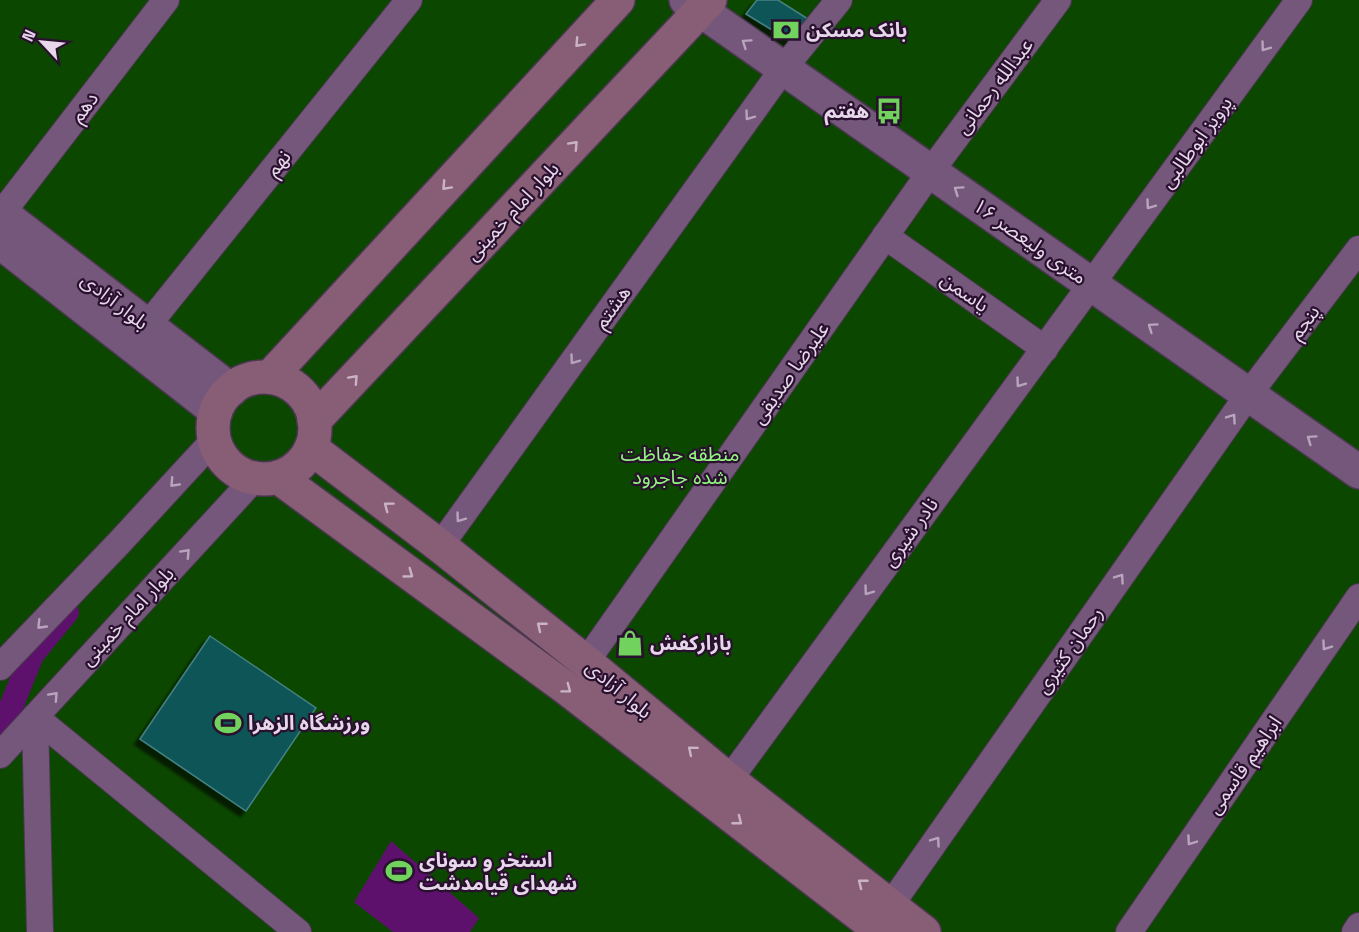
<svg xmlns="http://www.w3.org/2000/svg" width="1359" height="932" viewBox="0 0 1359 932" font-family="'Space Grotesk','Noto Sans Arabic',sans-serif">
<defs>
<filter id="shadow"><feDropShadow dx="-5.5" dy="5.5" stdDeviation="1.5" flood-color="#0009"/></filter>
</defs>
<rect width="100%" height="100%" fill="#331a38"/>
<rect fill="#0c4700" x="0" y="0" width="1359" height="932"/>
<path fill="#5e116c" d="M391 841 479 918 470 932H393L354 902Z"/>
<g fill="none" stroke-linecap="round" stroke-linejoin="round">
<path stroke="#5e116c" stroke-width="24" d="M0 734 32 655 67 612"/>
</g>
<g fill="#105457" stroke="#448184" stroke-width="1.5" filter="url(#shadow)">
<path d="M757 0H778L808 19 790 41 746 14Z"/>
<path d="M210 636 316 708 246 811 140 739Z"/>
</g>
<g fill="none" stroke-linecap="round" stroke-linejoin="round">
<g stroke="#4b3750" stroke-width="28">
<g id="minor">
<path d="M2 213 166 0"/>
<path d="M885 236 1045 349"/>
<path d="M147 326 409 0"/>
<path d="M440 546 783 69 839 0"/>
<path d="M586 662 931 171 1058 0"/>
<path d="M0 667 119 543 214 440"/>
<path d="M35 717 298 932"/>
<path d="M35 717 40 932"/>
<path d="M0 755 255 478"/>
<path d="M729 780 1299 0"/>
<path d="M890 906 1248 395 1359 249"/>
<path d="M1129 932 1359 597"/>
<path d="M1355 932 1359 926"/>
</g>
</g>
<g stroke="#4b3750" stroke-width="36">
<g id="tertiary">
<path d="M686 0 1359 472"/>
<path d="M0 212 231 390"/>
<path d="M0 242 216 411"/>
</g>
</g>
<g stroke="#4b3750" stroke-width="36">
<g id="secondary">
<path d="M270 377 618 0"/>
<circle cx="264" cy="428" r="51"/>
<path d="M314 421 710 0"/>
<path d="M311 448 440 546 586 662 729 780 924 932"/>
<path d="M278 477 566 688 882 932"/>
</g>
</g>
<use href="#minor" stroke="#74577a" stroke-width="26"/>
<use href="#tertiary" stroke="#74577a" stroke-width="33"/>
<use href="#secondary" stroke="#885e76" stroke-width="33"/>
</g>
<defs><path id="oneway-chevron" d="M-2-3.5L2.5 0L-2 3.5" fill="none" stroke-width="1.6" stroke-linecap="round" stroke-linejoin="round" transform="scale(1.5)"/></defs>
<g stroke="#cab3c8">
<use href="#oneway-chevron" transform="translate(579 43) rotate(133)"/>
<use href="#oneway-chevron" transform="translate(574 145) rotate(-47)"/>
<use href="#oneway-chevron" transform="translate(446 186) rotate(133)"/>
<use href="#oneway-chevron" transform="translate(354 379) rotate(-47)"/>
<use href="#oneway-chevron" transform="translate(388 506) rotate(-143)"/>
<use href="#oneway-chevron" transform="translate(409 574) rotate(36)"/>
<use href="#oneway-chevron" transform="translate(541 626) rotate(-141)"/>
<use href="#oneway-chevron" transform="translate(567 689) rotate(37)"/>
<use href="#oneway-chevron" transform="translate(692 750) rotate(-140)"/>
<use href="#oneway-chevron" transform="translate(738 821) rotate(38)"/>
<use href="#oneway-chevron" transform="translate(862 883) rotate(-142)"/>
</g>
<g stroke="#b9a4be">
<use href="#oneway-chevron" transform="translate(746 43) rotate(-145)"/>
<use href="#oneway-chevron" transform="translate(1265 47) rotate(126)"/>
<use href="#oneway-chevron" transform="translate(749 116) rotate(126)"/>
<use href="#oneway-chevron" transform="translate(958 190) rotate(-145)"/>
<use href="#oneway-chevron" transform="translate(1150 205) rotate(126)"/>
<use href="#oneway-chevron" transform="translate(1152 327) rotate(-145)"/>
<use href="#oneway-chevron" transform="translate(574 360) rotate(126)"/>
<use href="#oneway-chevron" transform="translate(1020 383) rotate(126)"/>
<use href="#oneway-chevron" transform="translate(1232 418) rotate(-55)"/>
<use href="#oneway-chevron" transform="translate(1311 439) rotate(-145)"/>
<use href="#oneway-chevron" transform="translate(174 483) rotate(133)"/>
<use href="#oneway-chevron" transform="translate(460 518) rotate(126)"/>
<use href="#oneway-chevron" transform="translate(186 553) rotate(-47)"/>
<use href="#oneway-chevron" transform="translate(1120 578) rotate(-55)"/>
<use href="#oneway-chevron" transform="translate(868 591) rotate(126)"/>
<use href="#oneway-chevron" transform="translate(41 625) rotate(134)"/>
<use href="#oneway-chevron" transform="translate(1326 646) rotate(125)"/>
<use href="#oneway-chevron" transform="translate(54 696) rotate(-47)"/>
<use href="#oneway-chevron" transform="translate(936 841) rotate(-55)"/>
<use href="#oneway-chevron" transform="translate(1191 841) rotate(125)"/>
</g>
<defs>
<g id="bank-bare" transform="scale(2.07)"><path d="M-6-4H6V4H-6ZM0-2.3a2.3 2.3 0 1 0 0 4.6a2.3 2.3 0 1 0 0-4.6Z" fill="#71d35e" stroke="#29102e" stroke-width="2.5" paint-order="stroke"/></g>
<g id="bus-bare" transform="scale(2.07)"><path d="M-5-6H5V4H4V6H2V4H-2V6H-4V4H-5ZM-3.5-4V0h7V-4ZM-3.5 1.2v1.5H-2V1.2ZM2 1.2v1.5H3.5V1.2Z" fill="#71d35e" stroke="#29102e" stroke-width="2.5" paint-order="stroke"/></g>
<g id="shop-bare" transform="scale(2.07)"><path d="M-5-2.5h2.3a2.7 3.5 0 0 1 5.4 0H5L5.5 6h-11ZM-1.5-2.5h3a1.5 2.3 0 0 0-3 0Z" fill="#71d35e" stroke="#29102e" stroke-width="2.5" paint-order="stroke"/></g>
<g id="stadium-bare" transform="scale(2.07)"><path d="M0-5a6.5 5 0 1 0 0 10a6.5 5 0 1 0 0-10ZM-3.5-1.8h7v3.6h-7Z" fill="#71d35e" stroke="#29102e" stroke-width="2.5" paint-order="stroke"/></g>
</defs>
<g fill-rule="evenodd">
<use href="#bank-bare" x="786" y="30"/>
<use href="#bus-bare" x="889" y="111"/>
<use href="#shop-bare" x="630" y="643"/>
<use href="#stadium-bare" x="228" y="723"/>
<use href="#stadium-bare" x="399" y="871"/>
</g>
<g text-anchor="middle" stroke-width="4.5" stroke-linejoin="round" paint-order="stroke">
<g font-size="20" font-weight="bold" fill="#e7d7eb" stroke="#29102e" text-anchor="start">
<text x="806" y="37">بانک مسکن</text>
<text x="869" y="118" text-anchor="end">هفتم</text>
<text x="650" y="650">بازارکفش</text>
<text x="248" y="730">ورزشگاه الزهرا</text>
<text x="419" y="867">استخر و سونای<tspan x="419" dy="23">شهدای قیامدشت</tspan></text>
</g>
<g font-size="20" fill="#e7d7eb" stroke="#29102e">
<text transform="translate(994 86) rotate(-53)" y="7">عبدالله رحمانی</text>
<text transform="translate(84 107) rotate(-53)" y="7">دهم</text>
<text transform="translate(1196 142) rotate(-54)" y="7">پرویز ابوطالبی</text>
<text transform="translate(278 163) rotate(-51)" y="7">نهم</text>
<text transform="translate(512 211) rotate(-47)" y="7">بلوار امام خمینی</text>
<text transform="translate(1030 241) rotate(35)" y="7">۱۶ متری ولیعصر</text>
<text transform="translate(965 292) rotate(35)" y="7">یاسمن</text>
<text transform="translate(115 301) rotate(38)" y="7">بلوار آزادی</text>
<text transform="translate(612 307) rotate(-54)" y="7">هشتم</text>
<text transform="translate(1304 322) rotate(-53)" y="7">پنجم</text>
<text transform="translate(790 373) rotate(-55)" y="7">علیرضا صدیقی</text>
<text transform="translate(910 532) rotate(-54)" y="7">نادر شیری</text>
<text transform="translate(127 616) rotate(-47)" y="7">بلوار امام خمینی</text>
<text transform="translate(1069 650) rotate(-55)" y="7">رحمان کثیری</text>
<text transform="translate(619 689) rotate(40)" y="7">بلوار آزادی</text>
<text transform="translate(1244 765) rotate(-55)" y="7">ابراهیم قاسمی</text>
</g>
<g font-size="20" fill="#92f77f" stroke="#29102e">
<text x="680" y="461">منطقه حفاظت<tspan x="680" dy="23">شده جاجرود</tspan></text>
</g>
</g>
<g transform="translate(42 42) rotate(296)" stroke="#29102e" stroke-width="4.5" paint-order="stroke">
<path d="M0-4.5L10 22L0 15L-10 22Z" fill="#e7d7eb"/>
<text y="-9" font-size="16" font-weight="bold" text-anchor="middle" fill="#e7d7eb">N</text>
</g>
</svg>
